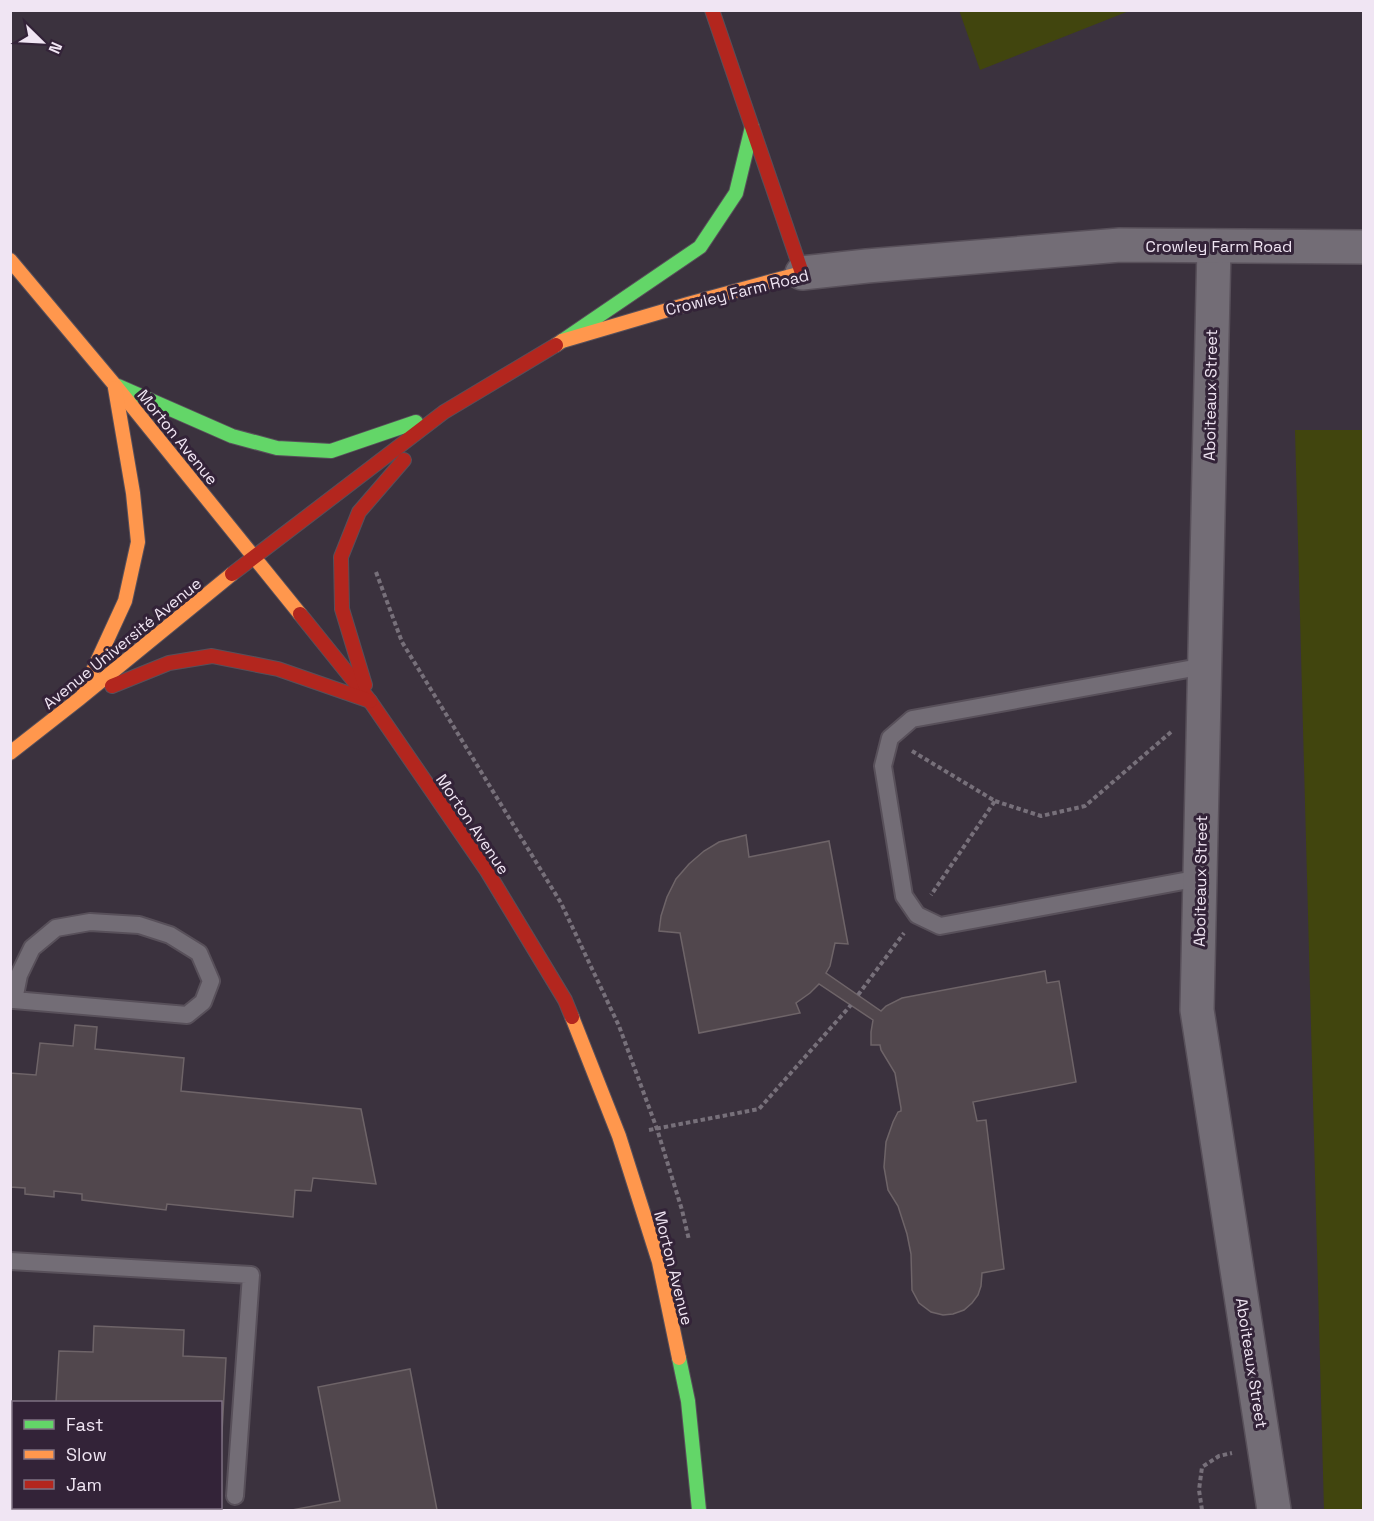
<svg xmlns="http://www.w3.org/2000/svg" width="1374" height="1521" viewBox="0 0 1374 1521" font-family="'Space Grotesk',sans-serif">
<rect width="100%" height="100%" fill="#3b323e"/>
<g fill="#41450e">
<path d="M959 10H1129V11L980 70Z"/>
<path d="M1295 430H1363V1510H1324Z"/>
</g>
<g fill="#51474d" stroke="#6e6468" stroke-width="1.5">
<path d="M746 835 749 857 829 841 848 944 835 943 830 966 826 973 881 1011 886 1006 902 998 1045 971 1047 983 1059 981 1076 1082 973 1102 977 1121 986 1120 1004 1269 982 1273 981 1286 978 1295 972 1303 964 1310 953 1314 943 1315 931 1312 919 1303 912 1290 911 1254 907 1234 898 1206 888 1190 884 1167 886 1142 893 1122 898 1112 901 1111V1108L895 1073 881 1050 880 1045H871V1032L873 1020 819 984 810 993 796 1003 800 1013 699 1033 680 933 659 931 661 916 667 897 676 879 689 864 704 851 719 842Z"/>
<path d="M75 1025 97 1027 95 1049 184 1058 181 1091 361 1109 376 1184 313 1178 311 1191 295 1190 293 1217 167 1204 166 1210 82 1200V1194L54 1191V1197L25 1194V1188L10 1187V1073L36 1075 40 1043 73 1046Z"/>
<path d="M94 1326 184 1330 183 1356 226 1358 220 1469V1402H56L59 1351 93 1352Z"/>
<path d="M410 1369 437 1510H292L340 1501 318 1387Z"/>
<path d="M52 1508H219V1510H229H51Z"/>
</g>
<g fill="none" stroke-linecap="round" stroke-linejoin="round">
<g stroke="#58505a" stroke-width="20">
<g id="lane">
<path d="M1200 878 940 926 917 915 904 896 883 766 890 738 912 719 1205 666"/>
<path d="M10 1000H14L187 1015 203 1002 211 981 199 953 170 935 139 925 90 922 56 928 32 948 19 975 14 1000"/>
<path d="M10 1261 251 1275 235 1496"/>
</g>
</g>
<g stroke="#58505a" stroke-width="36">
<g id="street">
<path d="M1214 246 1197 1010 1274 1510"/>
<path d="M802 273 867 266 1120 245 1364 247"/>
</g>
</g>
<g stroke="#58505a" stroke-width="16">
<g id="fast">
<path d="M562 341 700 247 736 193 752 127"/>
<path d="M118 386 232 436 277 448 331 451 416 422"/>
<path d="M679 1358 688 1401 699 1510"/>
</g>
</g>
<g stroke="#58505a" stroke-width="16">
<g id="slow">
<path d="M10 260 114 384 300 614"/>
<path d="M556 345 562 341 688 304 802 273"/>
<path d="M84 690 125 601 138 542 133 493 115 388"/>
<path d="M10 753 79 699 232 574"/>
<path d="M572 1017 619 1136 659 1262 679 1358"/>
</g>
</g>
<g stroke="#58505a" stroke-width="16">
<g id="jam">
<path d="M712 10 802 273"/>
<path d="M232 574 444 412 556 345"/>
<path d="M300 614 370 701 487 871 565 1000 572 1017"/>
<path d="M365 685 342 609 341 557 359 512 404 460"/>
<path d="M112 686 169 663 212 656 278 669 370 701"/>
</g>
</g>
<g stroke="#77707a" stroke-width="4" stroke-dasharray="4.5 3" stroke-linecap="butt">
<path d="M376 572 402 642 561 903 619 1026 657 1129 682 1210 689 1240"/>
<path d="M912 751 995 801 931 895"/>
<path d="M995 801 1041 816 1085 806 1171 732"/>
<path d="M858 995 904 933"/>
<path d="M649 1130 759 1109 851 1005"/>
<path d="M1202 1510 1199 1490 1202 1467 1219 1456 1232 1453"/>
</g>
<use href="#lane" stroke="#736d76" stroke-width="16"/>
<use href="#street" stroke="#736d76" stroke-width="33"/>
<use href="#fast" stroke="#63d668" stroke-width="14"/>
<use href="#slow" stroke="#ff974d" stroke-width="14"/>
<use href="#jam" stroke="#b3261e" stroke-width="14"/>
</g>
<g text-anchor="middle" stroke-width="6" stroke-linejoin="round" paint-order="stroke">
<g font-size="16" fill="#f0e5f3" stroke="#332338">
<text x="1219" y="252">Crowley Farm Road</text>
<text transform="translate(737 292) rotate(-14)" y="6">Crowley Farm Road</text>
<text transform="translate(1210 395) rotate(-89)" y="6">Aboiteaux Street</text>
<text transform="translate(178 437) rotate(51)" y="6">Morton Avenue</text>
<text transform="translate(122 643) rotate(-39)" y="6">Avenue Université Avenue</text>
<text transform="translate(473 824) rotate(56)" y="6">Morton Avenue</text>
<text transform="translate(1200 881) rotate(-89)" y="6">Aboiteaux Street</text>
<text transform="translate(674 1268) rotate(76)" y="6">Morton Avenue</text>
<text transform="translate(1252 1363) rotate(81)" y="6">Aboiteaux Street</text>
</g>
</g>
<rect width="1374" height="1521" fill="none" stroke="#f0e5f3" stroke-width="24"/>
<rect x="12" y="1401" width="210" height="108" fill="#332338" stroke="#7f7183" stroke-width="1.5"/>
<rect x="24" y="1420" width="30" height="9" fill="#63d668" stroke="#7f7183" stroke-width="1.5"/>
<text x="66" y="1431" font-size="18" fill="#f0e5f3">Fast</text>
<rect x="24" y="1450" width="30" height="9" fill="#ff974d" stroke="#7f7183" stroke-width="1.5"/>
<text x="66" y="1461" font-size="18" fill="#f0e5f3">Slow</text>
<rect x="24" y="1480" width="30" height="9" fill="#b3261e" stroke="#7f7183" stroke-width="1.5"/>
<text x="66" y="1491" font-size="18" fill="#f0e5f3">Jam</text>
<g transform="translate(42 42) rotate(114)" stroke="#332338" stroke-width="4.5" paint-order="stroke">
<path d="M0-4.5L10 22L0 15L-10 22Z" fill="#f0e5f3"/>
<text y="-9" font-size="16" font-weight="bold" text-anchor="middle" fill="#f0e5f3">N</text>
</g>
</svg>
